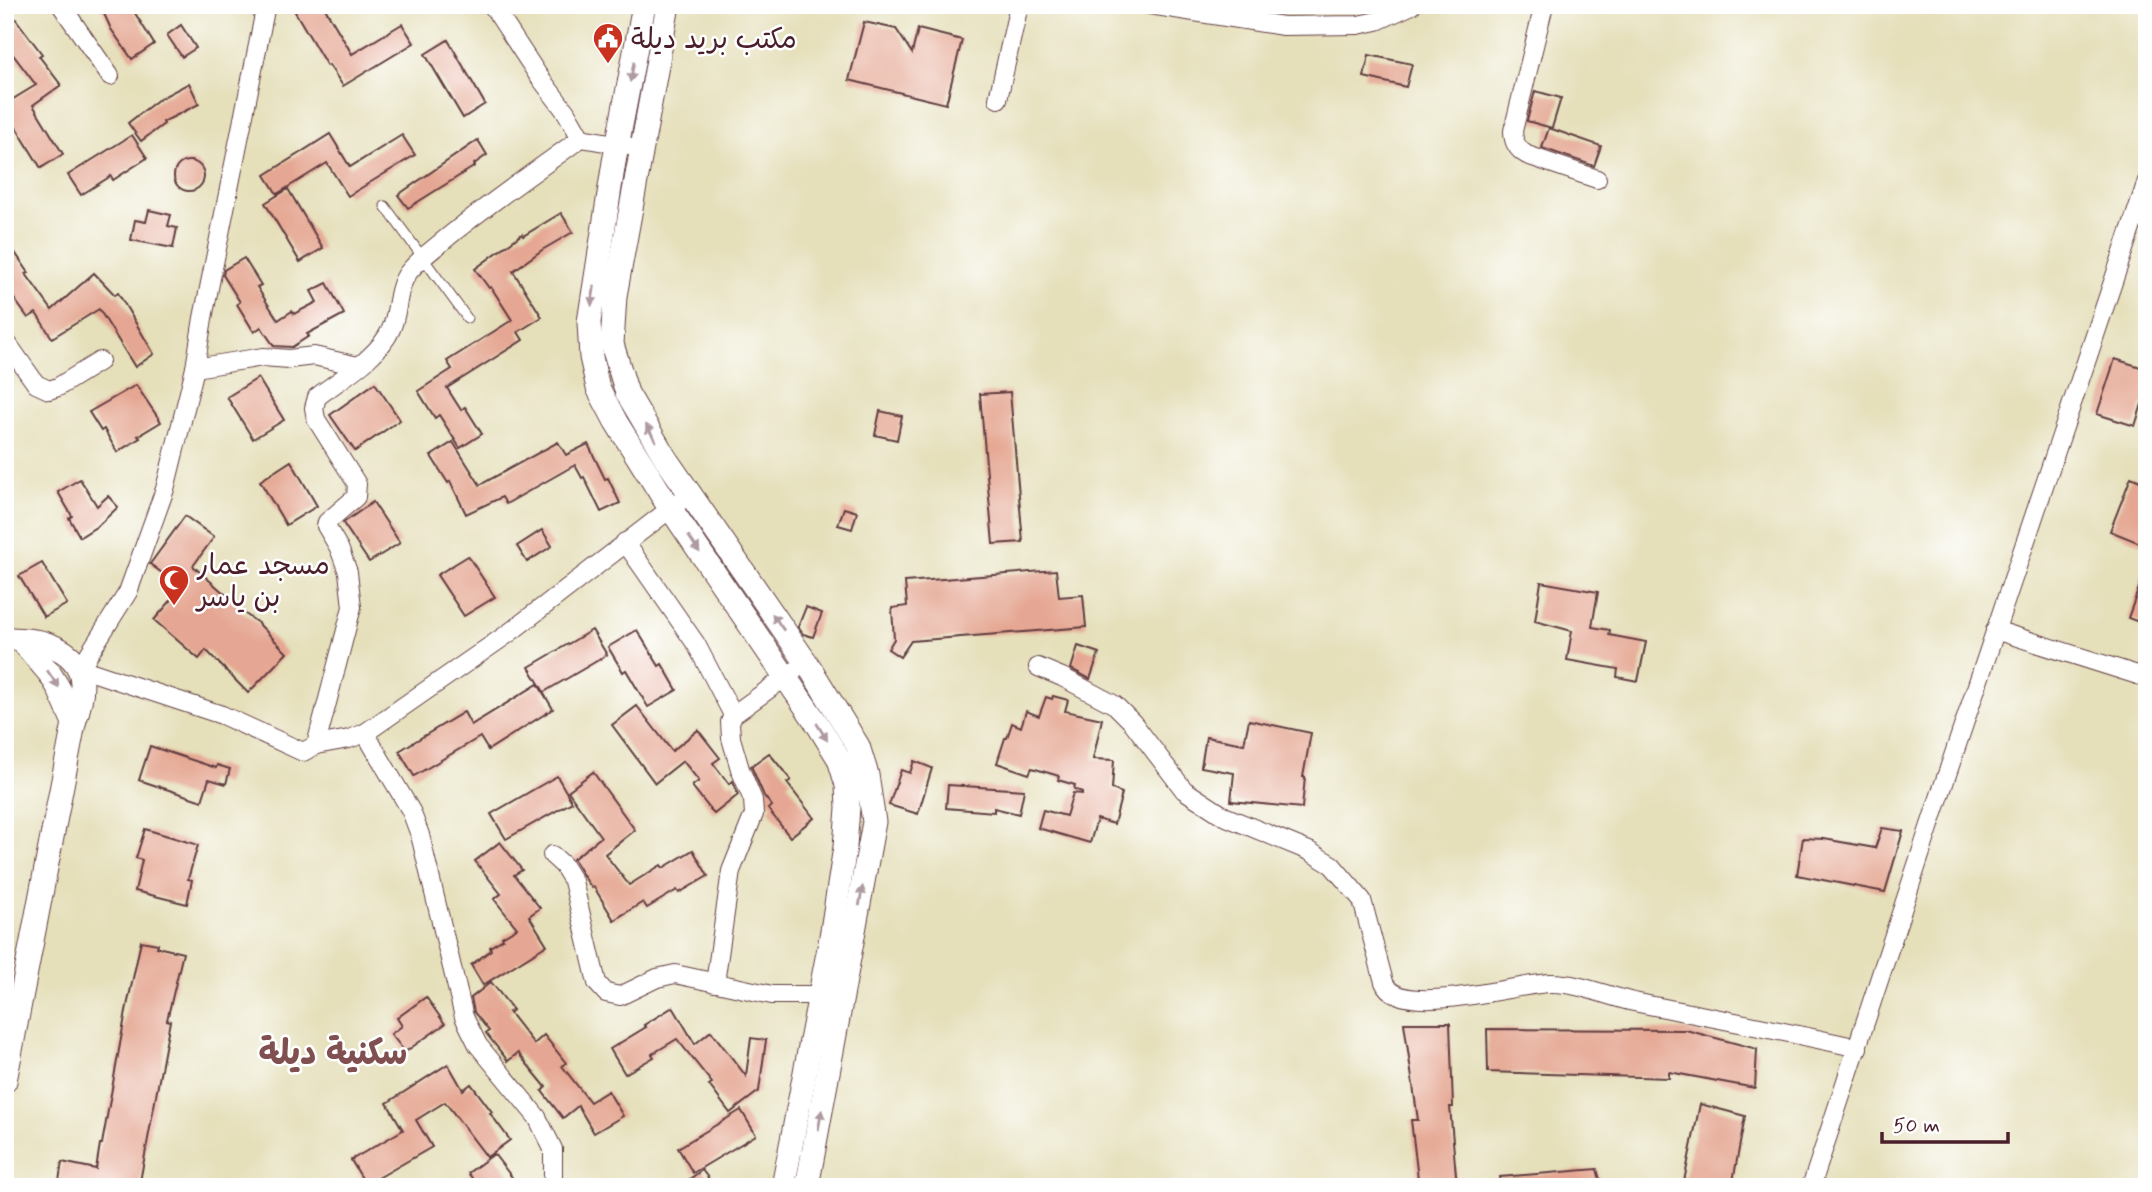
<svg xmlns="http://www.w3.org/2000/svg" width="2152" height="1192" viewBox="0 0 2152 1192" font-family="Mynerve,'Playpen Sans Arabic',sans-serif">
<rect width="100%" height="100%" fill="#fff"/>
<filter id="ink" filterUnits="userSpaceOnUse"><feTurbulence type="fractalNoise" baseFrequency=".0143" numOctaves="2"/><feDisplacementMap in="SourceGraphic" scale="14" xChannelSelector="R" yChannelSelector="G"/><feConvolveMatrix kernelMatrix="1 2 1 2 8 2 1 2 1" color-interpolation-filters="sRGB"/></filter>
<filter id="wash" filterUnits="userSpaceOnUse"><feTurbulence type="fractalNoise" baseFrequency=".00686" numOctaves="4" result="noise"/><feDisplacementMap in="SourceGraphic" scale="28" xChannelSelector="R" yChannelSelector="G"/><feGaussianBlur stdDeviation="1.57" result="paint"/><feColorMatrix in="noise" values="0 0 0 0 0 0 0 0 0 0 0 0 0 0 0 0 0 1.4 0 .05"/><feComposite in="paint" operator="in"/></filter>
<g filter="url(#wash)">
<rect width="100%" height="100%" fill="#e5dfba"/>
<g id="blocks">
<g fill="#e5a793">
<path d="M100 5H130L154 44 132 59 111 29Z"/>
<path d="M291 5H323L352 54 402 24 414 43 343 86 329 65 327 66Z"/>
<path d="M15 18 42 54 39 56 61 85 33 105 63 154 41 168 11 119 5 122V104L36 85 5 44V25Z"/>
<path d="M864 22 896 29 912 53 918 29 962 40 946 104 849 80Z"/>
<path d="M181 25 196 48 182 57 167 35Z"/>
<path d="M448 40 485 104 463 118 425 54Z"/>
<path d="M1369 55 1412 64 1406 87 1364 77Z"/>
<path d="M189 83 199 104 163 122 164 124 141 141 128 123 159 99Z"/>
<path d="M1535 91 1561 98 1552 128 1527 121Z"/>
<path d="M1549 128 1601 146 1594 166 1542 148Z"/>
<path d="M330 134 350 167 402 135 415 155 348 196 327 163 277 194 265 175Z"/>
<path d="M132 135 147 158 113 180 111 176 81 195 68 175Z"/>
<path d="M478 140 487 155 474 164 475 166 408 208 398 195Z"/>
<circle cx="189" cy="176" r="15"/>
<path d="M288 189 323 248 300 262 265 203Z"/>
<path d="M149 210 171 215 168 226 177 228 173 248 131 240 135 220 146 222Z"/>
<path d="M561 213 573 232 542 250 513 271 542 317 518 332 523 340 447 388 461 410 465 407 482 434 460 448 439 415 435 418 418 391 452 369 447 361 512 320 491 287 489 288 475 269 522 234 523 236Z"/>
<path d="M5 238 29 273 26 274 52 310 94 273 115 295 118 293 154 354 135 367 99 309 52 338 36 313 28 318 5 286Z"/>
<path d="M244 258 261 285 257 287 278 320 292 311 294 314 317 302 311 291 327 283 344 314 307 334 309 336 292 347 274 346 261 327 254 332 237 304 240 302 223 275 224 270Z"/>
<path d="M2115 359 2147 369V406L2142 404 2135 426 2097 414Z"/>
<path d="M258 378 284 420 253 439 227 397Z"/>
<path d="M375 383 400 420 355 451 330 415Z"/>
<path d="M136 385 161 422 138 436 140 438 117 452 104 429 101 431 89 412Z"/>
<path d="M1010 392 1023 542 993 544 980 394Z"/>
<path d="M880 411 902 416 897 440 875 435Z"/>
<path d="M453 442 480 485 558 442 566 455 588 444 605 479 608 478 620 503 601 512 584 477 582 478 575 465 506 504 502 497 466 514 450 481 448 483 431 456Z"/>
<path d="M291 461 317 506 286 525 260 481Z"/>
<path d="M2131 477 2147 484V546L2110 531Z"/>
<path d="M80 479 97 506 108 496 118 507 99 525 80 537 69 518 72 516 58 492Z"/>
<path d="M373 502 400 543 369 562 343 523Z"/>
<path d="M844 508 857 512 852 529 838 525Z"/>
<path d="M185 516 214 537 193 566 242 609 241 611 258 623 287 653 248 693 206 650 199 659 154 620 182 588 150 564Z"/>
<path d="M542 530 552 546 527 562 517 546Z"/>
<path d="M468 556 495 597 464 616 437 575Z"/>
<path d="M42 563 67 604 44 617 19 576Z"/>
<path d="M1056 570 1059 597 1083 595 1086 627 911 641 900 657 888 649 894 639 892 608 907 606 905 582Z"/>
<path d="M2145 571H2147V625L2128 618Z"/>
<path d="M1541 582 1598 592 1592 627 1610 630 1609 635 1646 642 1638 681 1617 677 1618 669 1567 660 1572 631 1535 621Z"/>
<path d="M806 607 822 613 813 637 803 634 798 627Z"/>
<path d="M592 630 607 655 544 692 529 667Z"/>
<path d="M637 630 659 666 662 664 677 690 648 707 626 670 623 672 608 647Z"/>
<path d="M1078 646 1099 653 1090 679 1071 669Z"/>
<path d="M538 684 553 709 488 750 480 737 414 776 399 751 464 712 471 725Z"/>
<path d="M1053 696 1068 700 1065 711 1102 719 1093 759 1114 760 1112 789 1122 793 1114 824 1097 819 1090 843 1038 828 1043 810 1066 816 1073 793 1082 794V792L1074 789 1075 785 1058 780 1059 776 1032 768 1029 774 997 763 1005 738H1007L1012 723 1021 727 1026 711 1039 716 1046 697 1052 699Z"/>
<path d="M637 706 672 751 698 730 720 758 713 763 729 784 733 781 738 795 714 814 692 786 699 781 683 761 655 783 612 725Z"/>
<path d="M1249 720 1311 733 1303 777H1305L1302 808 1231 801 1234 773 1201 767 1206 737 1244 744Z"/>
<path d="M150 746 216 768 217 765 230 769 226 784 209 779 202 801 139 780Z"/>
<path d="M769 753 791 780 787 783 814 818 790 837 768 809 772 806 764 796 751 766Z"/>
<path d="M914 761 932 768 918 814 889 805 901 770 910 773Z"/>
<path d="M593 772 635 830 605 854 629 885 661 865 663 868 693 850 708 876 679 893 677 890 647 908 643 902 614 920 594 887 592 888 584 877 573 859 601 837 568 791Z"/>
<path d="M557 776 572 802 506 839 491 814Z"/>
<path d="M948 785 1024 790 1019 814 994 808V812L946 808Z"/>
<path d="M1882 828 1903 831 1885 892 1797 875 1803 838 1824 839 1875 848Z"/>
<path d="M145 829 198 845 188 879 192 880 187 904 135 891 142 860 136 858Z"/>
<path d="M500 842 522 870 514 875 540 908 529 916 547 945 483 985 471 965 491 950 490 947 503 939 502 937 517 928 494 899 501 894 475 861Z"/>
<path d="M141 941 158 944 157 947 183 953 167 1020 170 1021 139 1187H58L62 1162 96 1169 100 1144H102L126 1011Z"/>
<path d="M491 982 513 1010 509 1012 534 1044 544 1035 566 1063 562 1066 590 1102 608 1091 623 1116 594 1133 578 1106 563 1118 542 1091 546 1087 518 1053 508 1061 486 1033 489 1031 474 1012 471 998Z"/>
<path d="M426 997 445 1024 405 1052 391 1034 402 1026 397 1018Z"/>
<path d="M673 1007 695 1044 711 1031 746 1076 751 1038 766 1040 759 1091 730 1113 709 1085 712 1083 677 1039 652 1054 654 1057 625 1074 610 1049 646 1027 644 1025Z"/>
<path d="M1404 1023H1450L1453 1107H1450L1457 1187H1419L1411 1120H1418Z"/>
<path d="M1487 1029 1686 1030 1757 1049 1755 1088 1669 1072V1078L1488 1072Z"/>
<path d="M448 1064 463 1090 471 1084 492 1112 490 1113 510 1140 487 1157 445 1102 416 1120 432 1147 366 1185 351 1160 403 1130 387 1103Z"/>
<path d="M1700 1104 1745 1116 1732 1187H1707L1684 1181Z"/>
<path d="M741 1110 756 1135 693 1173 678 1148Z"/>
<path d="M494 1154 514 1180 505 1187H479L468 1173Z"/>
<path d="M1597 1169 1602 1187H1501L1500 1177Z"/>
<path d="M702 1170 715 1187H679Z"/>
</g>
</g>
</g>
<g filter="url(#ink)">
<use href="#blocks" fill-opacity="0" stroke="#613c40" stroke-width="2"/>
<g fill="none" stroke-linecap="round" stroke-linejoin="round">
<g stroke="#613c40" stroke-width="11">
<path id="service" d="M385 206 467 318"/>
</g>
<g stroke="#613c40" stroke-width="20">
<g id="minor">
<path d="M61 5 110 76"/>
<path d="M266 5 203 318 195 368 165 489 128 592 80 668 222 715 303 752 316 745 352 607 348 572 339 548 326 526 327 522 356 497 357 484 316 419 314 408 317 397C340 379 379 357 391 329 399 312 396 289 408 273 417 261 431 251 443 241 487 204 535 172 581 138"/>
<path d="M492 5 538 75 566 112 581 138 628 146"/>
<path d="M1150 5 1283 26 1358 25 1377 21 1412 5"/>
<path d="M1544 5 1513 131C1513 142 1518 150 1527 155L1597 179"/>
<path d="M998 99 1019 5"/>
<path d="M5 340 36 384 49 390 58 387 100 361"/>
<path d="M195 368 263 357 289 359 314 356 358 366"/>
<path d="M625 542 696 644 733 715"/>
<path d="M1995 630 2147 678"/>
<path d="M1038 667 1062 677 1115 705 1133 723 1184 790 1224 816 1309 851 1332 865 1362 900 1384 982C1398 1020 1518 983 1551 983 1580 983 1606 996 1634 1002 1709 1017 1784 1031 1858 1048"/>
<path d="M365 733 411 811 420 835 464 1017 478 1045 537 1117 553 1149V1187"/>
<path d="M316 745 349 739 365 733 509 633 679 502"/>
<path d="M552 855 563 865 573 881 597 983 606 993 620 996 657 978 675 974 772 995H819L831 998"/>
<path d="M715 983 731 871 754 814 753 800 740 769 731 738 730 722 733 715 794 671"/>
<path d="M1811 1187 1934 813 2147 181"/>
</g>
</g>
<g stroke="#613c40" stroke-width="25">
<g id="tertiary">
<path d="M644 5 614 162 589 322 591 357 598 388 616 422 664 499 818 725 839 759 847 785 848 808 845 847 831 937 783 1187"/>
<path d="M668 5 615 296 612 344 627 393 666 459 810 668 858 746 867 775 874 822 807 1187"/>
<path d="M5 638C18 640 33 639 44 643 89 657 87 686 74 723L5 1081"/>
<path d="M22 641 50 674 58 687 74 723"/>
</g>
</g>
<use href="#service" stroke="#fff" stroke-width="9"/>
<use href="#minor" stroke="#fff" stroke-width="18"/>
<use href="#tertiary" stroke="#fff" stroke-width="23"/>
</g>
<defs><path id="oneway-solid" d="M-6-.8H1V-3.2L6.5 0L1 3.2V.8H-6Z" transform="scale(1.75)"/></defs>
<g fill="#ae9aa0">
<use href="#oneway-solid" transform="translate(632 72) rotate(101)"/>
<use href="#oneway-solid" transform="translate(593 296) rotate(98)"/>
<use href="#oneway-solid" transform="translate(651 433) rotate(-121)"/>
<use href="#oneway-solid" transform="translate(694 544) rotate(56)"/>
<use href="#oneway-solid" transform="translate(778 622) rotate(-125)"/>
<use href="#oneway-solid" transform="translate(53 679) rotate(56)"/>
<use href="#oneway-solid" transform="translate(822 732) rotate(58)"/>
<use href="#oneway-solid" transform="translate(861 896) rotate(-80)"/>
<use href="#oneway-solid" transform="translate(820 1120) rotate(-80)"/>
</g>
</g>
<defs>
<g id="civic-pin" transform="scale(1.575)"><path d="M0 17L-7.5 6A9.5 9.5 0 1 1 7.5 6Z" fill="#c8321e" stroke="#fff"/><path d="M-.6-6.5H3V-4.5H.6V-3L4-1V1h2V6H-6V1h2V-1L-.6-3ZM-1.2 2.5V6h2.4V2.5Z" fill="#fff"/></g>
<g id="mosque-pin" transform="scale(1.575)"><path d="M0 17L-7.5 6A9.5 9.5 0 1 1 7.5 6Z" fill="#c8321e" stroke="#fff"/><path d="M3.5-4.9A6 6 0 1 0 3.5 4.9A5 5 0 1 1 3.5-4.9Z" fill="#fff"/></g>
</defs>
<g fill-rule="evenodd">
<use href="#civic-pin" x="608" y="38"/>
<use href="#mosque-pin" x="174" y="580"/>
</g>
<g text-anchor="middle" stroke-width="5" stroke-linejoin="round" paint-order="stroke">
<g font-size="28" fill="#4a1f2b" stroke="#fff" text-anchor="start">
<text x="631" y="48">مكتب بريد ديلة</text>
<text x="197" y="574">مسجد عمار<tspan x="197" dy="32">بن ياسر</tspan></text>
</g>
<g font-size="35" font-weight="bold" fill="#804f4f" stroke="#fff">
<text x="333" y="1064">سكنية ديلة</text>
</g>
</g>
<rect width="2152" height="1192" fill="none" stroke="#fff" stroke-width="28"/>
<path d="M1882 1132v10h126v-10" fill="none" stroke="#4a1f2b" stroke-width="3.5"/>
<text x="1893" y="1132" font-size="21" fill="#4a1f2b" stroke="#ffffff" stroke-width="5" paint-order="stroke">50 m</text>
</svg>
